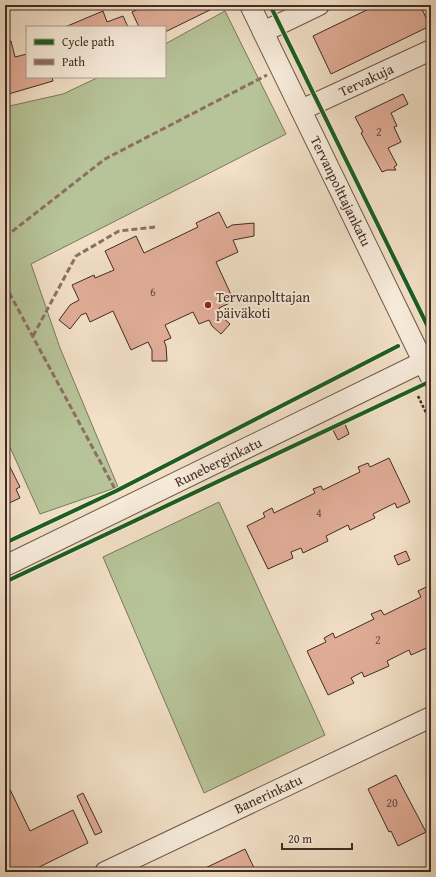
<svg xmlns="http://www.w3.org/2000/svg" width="436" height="877" viewBox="0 0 436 877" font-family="'Gentium Book Plus',serif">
<rect width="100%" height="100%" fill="#f2e0c7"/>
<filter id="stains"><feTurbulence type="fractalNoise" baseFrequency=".005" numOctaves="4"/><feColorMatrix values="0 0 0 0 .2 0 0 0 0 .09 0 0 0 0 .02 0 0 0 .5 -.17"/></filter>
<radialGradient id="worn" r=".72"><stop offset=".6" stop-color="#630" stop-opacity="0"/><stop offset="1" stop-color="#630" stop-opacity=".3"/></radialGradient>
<g fill="#b7c398" stroke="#7c775e">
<path d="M225 11 286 134 31 264 60 348 118 487 40 514 5 436V107L63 94 99 77H165V44Z"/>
<path d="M219 502 325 735 204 793 103 557Z"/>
</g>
<g fill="#e1ad98" stroke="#412b23">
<path d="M146 5H218V6L165 32V27H139L132 12Z"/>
<path d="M377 5H420L430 26 331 74 313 36Z"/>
<path d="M103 11 107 22 123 16 128 27H65Z"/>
<path d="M11 41 15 57 27 54V77H52L53 81 5 95V43Z"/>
<path d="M403 94 408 104 391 113 397 126 394 127 401 142 388 148 397 165 394 167 396 170H387L382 172 361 133 363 132 355 117Z"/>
<path d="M219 212 227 228 232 225 254 223V236L233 240 238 252 216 262 234 301 219 308 223 318 230 324 221 334 212 326 209 320 199 324 193 312 165 325 171 338 164 341 166 346 167 361H152V350L148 342 131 350 113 311 90 322 86 313 81 315 70 329 59 320 70 305 79 300 72 285 94 275 95 278 114 270 105 251 136 236 144 253 198 227 196 223Z"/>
<path d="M345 424 349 434 338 440 333 430Z"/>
<path d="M5 457 20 487 16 489 20 498 5 505Z"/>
<path d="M389 458 410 502 397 508 395 503 373 514 375 518 350 530 348 525 326 536 328 541 303 553 301 548 291 552 293 558 268 569 247 526 265 517 263 513 268 510 272 508 274 513 315 493 313 489 321 486 323 490 360 472 358 467 368 463 370 467Z"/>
<path d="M406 551 410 560 398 565 394 556Z"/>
<path d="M426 587 429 593 431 592V646L411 655 409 650 387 661 389 666 364 677 362 672 351 678 354 683 328 695 307 651 326 642 324 638 333 633 335 638 374 619 371 614 381 610 384 615 421 597 418 591Z"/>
<path d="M396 775 426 832 398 846 391 831 389 832 368 789Z"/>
<path d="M5 779 30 831 73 810 88 843 29 872H12L11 869 5 872Z"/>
<path d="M83 793 102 832 95 835 77 796Z"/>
<path d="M245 849 256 872H197Z"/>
</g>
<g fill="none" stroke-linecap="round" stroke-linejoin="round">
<g stroke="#6d584c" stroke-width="22">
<g id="street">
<path d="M250 5 431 378"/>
<path d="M263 32 319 5"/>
<path d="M301 110 431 50"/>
<path d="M5 566 431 358"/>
<path d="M105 872 431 717"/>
</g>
</g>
<path stroke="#412b23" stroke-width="2.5" stroke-dasharray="3 2" stroke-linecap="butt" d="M418 396 431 423"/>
<use href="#street" stroke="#f7ebdb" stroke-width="20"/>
<g stroke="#8d6e63" stroke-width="3" stroke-dasharray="6 3" stroke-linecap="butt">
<path d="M5 237 105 159 267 75"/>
<path d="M5 285 116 491"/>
<path d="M33 336 76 256 119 231 155 227"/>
</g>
<g stroke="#f7ebdb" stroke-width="6">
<g id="cycleway">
<path d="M270 5 431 333"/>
<path d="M5 543 116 491 398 346"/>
<path d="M5 582 431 381"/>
</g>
</g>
<use href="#cycleway" stroke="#1b5e20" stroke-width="4"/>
</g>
<circle fill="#8f2418" stroke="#f7ebdb" stroke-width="1.5" cx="208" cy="305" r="4"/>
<g text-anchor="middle" stroke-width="4" stroke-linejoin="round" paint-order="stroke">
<g font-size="12" fill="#694c40">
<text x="379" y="136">2</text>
<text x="153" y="296">6</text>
<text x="319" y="517">4</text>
<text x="378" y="644">2</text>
<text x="392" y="807">20</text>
</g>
<g font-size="14" fill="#412b23" stroke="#f7ebdb">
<text transform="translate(366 80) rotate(-25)" y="5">Tervakuja</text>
<text transform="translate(341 191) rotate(64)" y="5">Tervanpolttajankatu</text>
<text transform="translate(218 462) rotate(-26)" y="5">Runeberginkatu</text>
<text transform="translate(268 794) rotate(-25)" y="5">Banerinkatu</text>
</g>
<g font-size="14" fill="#412b23" stroke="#f7ebdb" text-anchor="start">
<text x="216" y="302">Tervanpolttajan<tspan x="216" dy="16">päiväkoti</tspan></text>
</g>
</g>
<rect width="436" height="877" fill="none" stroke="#f2e0c7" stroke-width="20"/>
<rect x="6" y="6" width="424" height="865" fill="none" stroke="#412b23" stroke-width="2"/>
<rect x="10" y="10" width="416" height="857" fill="none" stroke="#412b23"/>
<rect x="26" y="26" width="140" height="52" fill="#f7ebdb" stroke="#ae9e91"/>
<rect x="34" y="39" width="20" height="6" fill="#1b5e20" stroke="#ae9e91"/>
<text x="62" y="46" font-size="12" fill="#412b23">Cycle path</text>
<rect x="34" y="59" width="20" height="6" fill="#8d6e63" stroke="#ae9e91"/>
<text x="62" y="66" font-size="12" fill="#412b23">Path</text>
<path d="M282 843v6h70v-6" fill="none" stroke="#412b23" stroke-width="2"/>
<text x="288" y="843" font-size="12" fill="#412b23" stroke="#f7ebdb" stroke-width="3" paint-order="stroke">20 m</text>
<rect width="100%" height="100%" filter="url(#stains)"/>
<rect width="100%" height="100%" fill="url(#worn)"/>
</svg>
